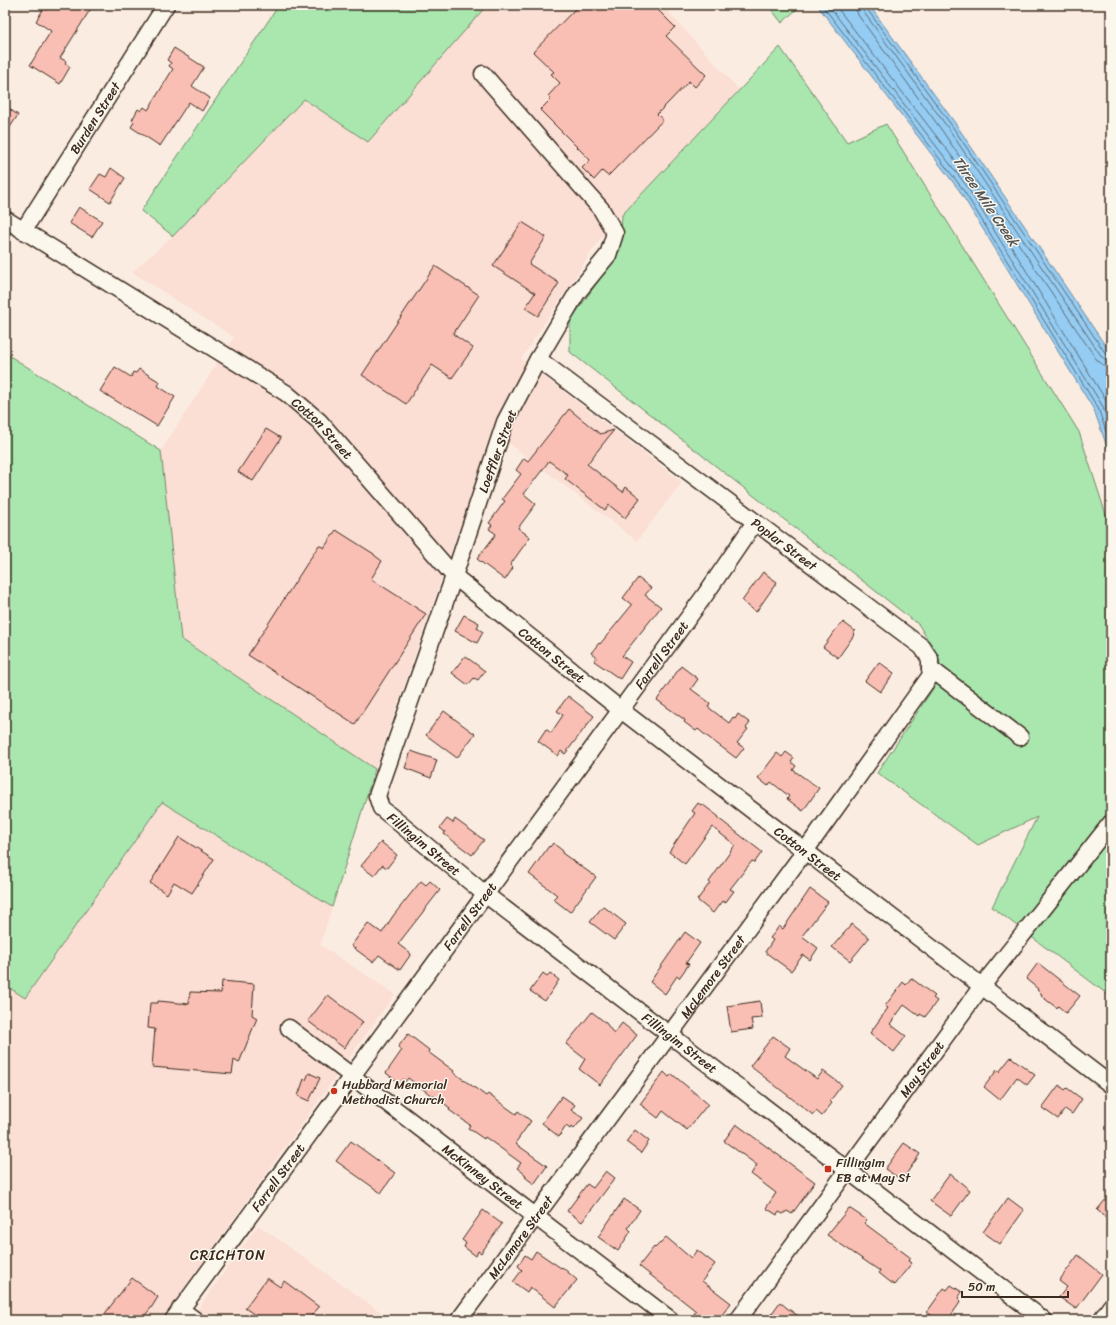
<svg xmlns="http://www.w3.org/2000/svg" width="1116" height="1325" viewBox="0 0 1116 1325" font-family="Sriracha,sans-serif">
<rect width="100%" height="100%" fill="#fbece1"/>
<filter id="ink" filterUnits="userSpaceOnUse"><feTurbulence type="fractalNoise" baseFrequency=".025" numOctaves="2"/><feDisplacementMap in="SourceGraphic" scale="8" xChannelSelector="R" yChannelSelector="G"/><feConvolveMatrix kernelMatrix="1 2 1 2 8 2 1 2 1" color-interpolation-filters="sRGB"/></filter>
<g filter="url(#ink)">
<g fill="#fbded4">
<path d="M487 5H662L739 90 600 239 521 359 682 482 637 541 493 431 375 769 181 639 161 451 234 337 132 272 173 236 304 98 368 142Z"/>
<path d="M162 802 332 907 320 945 395 994 161 1320H5V985L25 998Z"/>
<path d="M258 1225 392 1320H190Z"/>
</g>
<g fill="#a9e7af" stroke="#728866">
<path d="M279 5H487L368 142 304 99 173 236 141 211Z"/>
<path d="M768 5H801L782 23Z"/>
<path d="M780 47 847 142 886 124 1079 432 1111 530V997L992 907 1037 817 978 845 877 773 936 684 940 660 919 625 570 352V321L620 250 622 215Z"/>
<path d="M5 353 161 451 181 639 375 769 332 907 162 802 25 998 5 985Z"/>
</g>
<path fill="#94ccf3" stroke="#708b9e" d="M817 5H869L955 123 1111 354V458L1094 410 959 190Z"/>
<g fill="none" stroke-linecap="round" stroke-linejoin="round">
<g stroke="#5f6b73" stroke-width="1">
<path d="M822 5 962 188 1098 408 1111 446"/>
<path d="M828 5 966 185 1102 405 1111 430"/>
<path d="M835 5 971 181 1107 402 1111 412"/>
<path d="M855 5 858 15 943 132 1097 360 1103 365 1111 367"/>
<path d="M861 5 863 11 948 128 1102 357 1106 360 1111 361"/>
<path d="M866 5 867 9 952 126 1106 354 1111 356"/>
</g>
</g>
<g fill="#fabfb4" stroke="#3b2a1e">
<path d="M50 5H93L60 58 66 61 65 63 70 67 60 84 30 65 51 31 36 21 44 8 47 10Z"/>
<path d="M579 5H653L675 27 666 36 706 75 695 87 689 81 669 102 657 114 663 120 608 176 602 171 594 180 582 168 590 160 540 110 551 99 548 96 560 83 551 74 554 72 533 52Z"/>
<path d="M174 48 204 67 192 86 210 98 202 111 189 102 160 146 131 127 134 122 132 120 138 109 141 111 144 107 148 110 173 69 169 66 171 63 167 60Z"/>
<path d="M5 106 18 115 5 135Z"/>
<path d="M111 168 125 178 110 202 90 189 100 174 106 177Z"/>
<path d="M79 207 102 221 92 237 69 223Z"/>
<path d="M522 222 546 237 529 264 559 283 538 316 525 308 535 293 493 266Z"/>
<path d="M435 266 479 295 453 334 473 348 452 378 432 365 406 404 362 375Z"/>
<path d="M115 367 131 377 133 372 136 373 139 369 160 382 158 386 175 397 157 426 100 391Z"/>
<path d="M569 409 600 434 614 430 587 464 623 492 626 487 640 498 625 518 609 505 605 510 565 479 568 475 549 461 524 494 536 504 518 528 530 537 510 565 513 568 505 580 477 559 496 534 489 529 492 525 489 523 505 501 502 499 521 474 516 470 524 458 528 461Z"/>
<path d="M266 429 281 438 253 481 238 472Z"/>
<path d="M336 530 374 554V555L382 561 371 579 426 614 355 724 248 655 319 545 324 548Z"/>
<path d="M763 572 777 582 756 612 742 601Z"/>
<path d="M638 578 651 588 645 595 661 607 622 656 631 662 620 679 594 661 597 657 591 653 599 643 600 644 632 605 623 598Z"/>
<path d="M464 615 479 623 477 628 483 632 477 643 455 631Z"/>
<path d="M843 622 855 631 853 634 854 635 838 658 823 647 840 624 841 625Z"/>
<path d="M465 656 485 671 478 680 474 678 468 685 452 673Z"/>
<path d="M879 662 894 673 880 692 865 681Z"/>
<path d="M681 666 698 679 691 689 710 703 708 707 729 723 733 717 735 719 738 714 750 723 746 728 748 729 737 743 744 748 736 758 704 734 698 729 696 731 684 722 685 720 657 700Z"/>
<path d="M568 696 594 716 565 754 561 751 558 756 538 741 546 729 551 733 563 715 557 711Z"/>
<path d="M444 711 475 734 457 758 426 735Z"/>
<path d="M411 751 437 760 431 778 405 768Z"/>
<path d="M786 752 794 758 791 762 796 766 793 770 819 788 803 811 787 799 789 796 771 782 768 786 758 778 777 753 782 757Z"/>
<path d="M698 803 701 805 702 804 719 817 718 818 762 852 755 862 752 861 730 889 734 891 725 903 722 901 713 913 697 900 710 883 709 882 735 845 712 827 685 864 669 852 695 813 692 811Z"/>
<path d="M447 819 453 823 455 819 484 840 472 855 444 834 445 832 440 828Z"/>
<path d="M179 837 214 859 192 893 174 882 167 894 150 883Z"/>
<path d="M381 842 397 855 387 868 382 865 374 876 361 866Z"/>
<path d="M553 843 563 851 562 853 596 877 570 912 553 899 557 895 529 874 549 846 550 847Z"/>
<path d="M421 881 426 885 430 881 440 890 398 944 411 954 400 970 379 955 373 962 351 946 368 923 382 933 393 916Z"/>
<path d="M810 889 828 902 802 936 818 948 810 960 803 955 791 971 765 952 773 940 770 938 775 932 779 926 783 929Z"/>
<path d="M603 906 626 924 614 940 590 922Z"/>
<path d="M852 924 869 938 850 961 832 947Z"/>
<path d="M685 932 700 943 686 963 689 964 679 978 677 976 665 994 650 982Z"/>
<path d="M1038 963 1080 996 1066 1013 1058 1006 1057 1008 1041 996 1042 994 1037 990 1038 989 1026 979Z"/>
<path d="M543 973 547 976 550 973 559 980 545 1001 530 991Z"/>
<path d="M911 978 935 996 933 998 937 1001 925 1017 920 1014 919 1016 904 1005 890 1024 906 1036 894 1052 870 1033 888 1008 885 1006 903 982 906 985Z"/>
<path d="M222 981 254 984 252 1015 257 1018 239 1063 234 1060 232 1074 152 1067 155 1029 148 1028 150 1003H158V1001L189 1004 190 992 221 993Z"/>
<path d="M328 995 363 1022 344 1048 308 1021Z"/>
<path d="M760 1001 762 1018 751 1019 753 1029 731 1032 727 1006Z"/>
<path d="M592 1012 606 1023 614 1034 622 1023 637 1035 600 1085 579 1069 585 1059 566 1044Z"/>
<path d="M408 1034 429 1050 428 1052 454 1071 453 1072 486 1096 488 1094 516 1114 518 1111 531 1121 516 1142 517 1143 516 1144 547 1166 534 1184 525 1177 526 1175 517 1168 521 1163 485 1137 484 1139 468 1128 470 1125 449 1110 450 1108 433 1095 432 1096 408 1078 405 1082 403 1079 400 1084 386 1073 402 1050 398 1047Z"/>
<path d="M773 1036 790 1048 785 1056 817 1079 823 1071 842 1085 830 1101 832 1103 822 1116 816 1111 813 1115 750 1066Z"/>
<path d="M1011 1057 1035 1075 1027 1085 1017 1077 1000 1100 984 1087 997 1070 999 1072Z"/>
<path d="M664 1072 669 1077 672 1074 708 1104 687 1130 663 1111 658 1118 640 1104Z"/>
<path d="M309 1073 320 1078 309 1101 298 1096 304 1079 306 1080Z"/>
<path d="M1059 1085 1065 1090 1067 1088 1082 1099 1072 1114 1065 1109 1058 1119 1042 1108Z"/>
<path d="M562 1096 575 1105 571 1110 583 1118 574 1129 571 1127 570 1129 566 1126 559 1137 542 1123Z"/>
<path d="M736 1124 815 1182 792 1214 787 1211 783 1214 779 1212 777 1215 766 1208 776 1193 751 1174 757 1165 724 1141Z"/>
<path d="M635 1130 649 1141 641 1153 626 1142Z"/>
<path d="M351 1141 395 1173 381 1193 336 1161Z"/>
<path d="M904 1143 920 1154 902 1180 885 1169Z"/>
<path d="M606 1171 615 1178 582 1222 567 1211 587 1184 593 1188Z"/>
<path d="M950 1174 970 1190 951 1216 930 1201Z"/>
<path d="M1111 1193V1221L1097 1210Z"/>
<path d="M1008 1198 1024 1210 1000 1244 983 1232Z"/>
<path d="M624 1199 640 1210 628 1228 631 1231 618 1251 598 1237Z"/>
<path d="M849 1208 867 1220 864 1223 911 1258 908 1261 912 1263 894 1285 879 1273 880 1271 827 1235Z"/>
<path d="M483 1210 502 1224 481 1253 478 1251 476 1256 464 1247 466 1243 462 1240Z"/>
<path d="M666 1237 691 1258 697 1250 715 1264 702 1281 731 1303 718 1320H702L694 1314 696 1311 639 1266 654 1247 655 1248Z"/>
<path d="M536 1251 561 1268 562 1267 577 1280 555 1307 530 1287 527 1292 513 1282 522 1270 518 1266 525 1255 531 1259Z"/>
<path d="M1078 1255 1102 1274 1076 1309 1059 1297 1067 1287 1059 1281Z"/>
<path d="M132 1278 158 1297 151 1308 141 1320H100Z"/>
<path d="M267 1278 280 1287 284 1281 319 1307 308 1320H262L245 1308Z"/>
<path d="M951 1285 962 1292 958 1298 961 1301 948 1320H938L927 1312 944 1288 947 1290Z"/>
<path d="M780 1302 787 1308 804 1320H767Z"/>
</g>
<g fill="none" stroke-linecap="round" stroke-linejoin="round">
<g stroke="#3b2a1e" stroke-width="19">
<g id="minor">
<path id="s1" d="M483 74 601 209 615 233 608 255 577 293 538 359 505 422 454 576 377 796 381 808 485 894 1044 1320"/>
<path id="s2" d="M5 219 286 393 319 421 454 576 621 710 1111 1085"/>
<path id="s3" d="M23 231 166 5"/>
<path id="s4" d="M538 359 922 647 930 659V668L1020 737"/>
<path id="s5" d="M289 1028 671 1320"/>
<path d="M180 1309 195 1320"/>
<path id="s6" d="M173 1320 705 595 755 522"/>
<path id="s7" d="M459 1320 805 851 931 675 930 668"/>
<path id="s8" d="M738 1320 982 986 1111 823"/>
<path d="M1101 1320 1111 1306"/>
</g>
</g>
<use href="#minor" stroke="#fbf7ec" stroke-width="16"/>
</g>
</g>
<g fill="#c8321e" stroke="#fbf7ec" stroke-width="1.5">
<circle cx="334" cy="1091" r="4"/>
<rect x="824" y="1165" width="8" height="8" rx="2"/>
</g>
<g text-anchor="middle" stroke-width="3" stroke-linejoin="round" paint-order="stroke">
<g font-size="13" fill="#3b2a1e" stroke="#fbf7ec">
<text dy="5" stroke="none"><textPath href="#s3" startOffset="134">Burden Street</textPath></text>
<text dy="5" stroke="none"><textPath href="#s2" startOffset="381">Cotton Street</textPath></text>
<text transform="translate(497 451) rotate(-70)" y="5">Loeffler Street</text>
<text dy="5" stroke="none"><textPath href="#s4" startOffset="308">Poplar Street</textPath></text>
<text dy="5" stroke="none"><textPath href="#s2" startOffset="705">Cotton Street</textPath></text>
<text dy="5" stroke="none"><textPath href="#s6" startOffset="825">Farrell Street</textPath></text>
<text dy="5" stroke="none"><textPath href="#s1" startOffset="891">Fillingim Street</textPath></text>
<text dy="5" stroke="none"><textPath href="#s2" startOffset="1029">Cotton Street</textPath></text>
<text dy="5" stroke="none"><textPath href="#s6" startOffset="501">Farrell Street</textPath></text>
<text dy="5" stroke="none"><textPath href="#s7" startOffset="427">McLemore Street</textPath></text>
<text dy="5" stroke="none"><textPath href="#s1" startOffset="1215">Fillingim Street</textPath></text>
<text dy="5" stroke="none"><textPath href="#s8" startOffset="311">May Street</textPath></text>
<text dy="5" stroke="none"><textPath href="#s5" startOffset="244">McKinney Street</textPath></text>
<text dy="5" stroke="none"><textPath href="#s6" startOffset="177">Farrell Street</textPath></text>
<text dy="5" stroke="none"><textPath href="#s7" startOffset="103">McLemore Street</textPath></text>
</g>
<g font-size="13" fill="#3b2a1e" stroke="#fbf7ec" text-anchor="start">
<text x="342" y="1089">Hubbard Memorial<tspan x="342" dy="15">Methodist Church</tspan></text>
<text x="836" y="1167">Fillingim<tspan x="836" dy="15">EB at May St</tspan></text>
</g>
<g font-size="14" font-style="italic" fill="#515253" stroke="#fbf7ec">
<text transform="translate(986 201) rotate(56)" y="5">Three Mile Creek</text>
</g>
<g font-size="14" letter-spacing="1" fill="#3b2a1e" stroke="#fbf7ec">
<text x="228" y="1260">CRICHTON</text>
</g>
</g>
<rect width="1116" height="1325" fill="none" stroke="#fbf7ec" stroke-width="20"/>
<rect x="10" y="10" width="1096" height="1305" fill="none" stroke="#3b2a1e" stroke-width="1.5" filter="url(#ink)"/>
<path d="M962 1291v6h106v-6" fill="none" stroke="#3b2a1e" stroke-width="2"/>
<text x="968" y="1291" font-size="12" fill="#3b2a1e" stroke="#fbf7ec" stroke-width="3" paint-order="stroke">50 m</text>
</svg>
